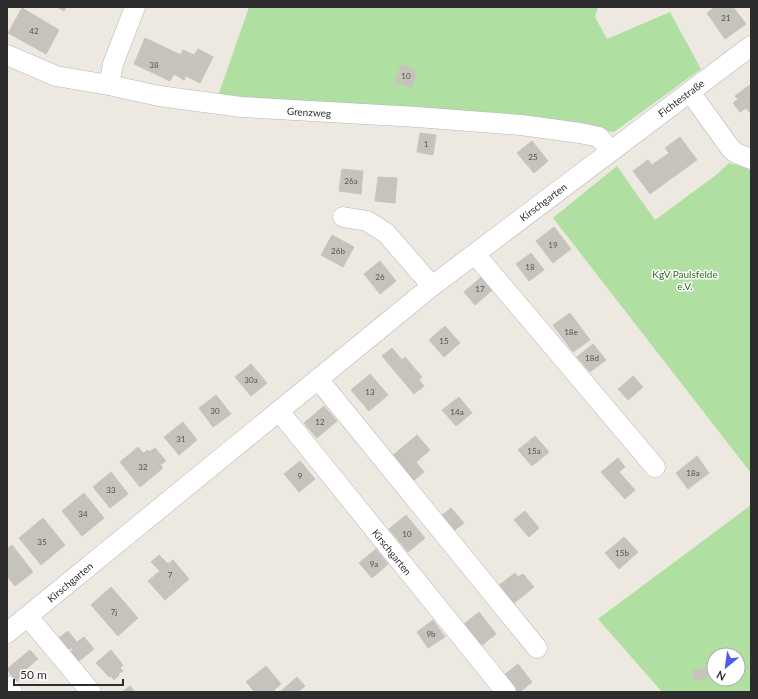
<svg xmlns="http://www.w3.org/2000/svg" width="758" height="699" viewBox="0 0 758 699" font-family="Lato,sans-serif">
<rect width="100%" height="100%" fill="#ede9e1"/>
<g fill="#b0e0a1" fill-rule="evenodd">
<path d="M249 7H598L595 17 607 39 670 12 701 69 614 132 489 116 218 96Z"/>
<path d="M729 163 751 169V473L553 218 617 166 655 220 716 175Z"/>
<path d="M751 505V692H662L598 619ZM714 655H738V679H714Z"/>
</g>
<g fill="#c6c3bc" stroke="#c9c5ba">
<path d="M57 7H66L64 11Z"/>
<path d="M715 7H733L746 24 725 39 707 13Z"/>
<path d="M22 8 59 30 46 54 8 33Z"/>
<path d="M145 38 181 55 183 50 194 55 198 49 213 57 200 83 186 76 184 80 174 74 170 81 134 64Z"/>
<path d="M401 65 417 71 411 88 395 81Z"/>
<path d="M751 84V112L750 113 746 108 740 112 733 103 738 99 735 96Z"/>
<path d="M420 133 436 135 433 155 417 152Z"/>
<path d="M680 137 697 160 650 194 633 171 648 160 652 165 669 153 665 148Z"/>
<path d="M532 141 548 161 534 173 517 153Z"/>
<path d="M342 169 363 171 361 194 339 191Z"/>
<path d="M378 177 397 178 395 203 375 201Z"/>
<path d="M554 227 571 249 553 263 536 241Z"/>
<path d="M332 235 354 247 343 267 321 255Z"/>
<path d="M531 253 544 270 529 281 516 264Z"/>
<path d="M380 261 396 281 380 294 364 274Z"/>
<path d="M485 274 496 287 475 305 464 292Z"/>
<path d="M570 313 590 340 573 352 553 325Z"/>
<path d="M445 326 460 343 444 357 429 340Z"/>
<path d="M593 344 606 360 590 372 577 357Z"/>
<path d="M392 348 402 360 405 357 422 377 419 380 424 386 414 394 382 356Z"/>
<path d="M251 364 267 383 251 396 235 377Z"/>
<path d="M370 374 388 395 369 411 351 390Z"/>
<path d="M633 376 643 387 628 400 618 389Z"/>
<path d="M216 395 231 414 213 427 199 408Z"/>
<path d="M459 397 472 413 456 426 442 410Z"/>
<path d="M324 406 337 421 317 438 304 423Z"/>
<path d="M183 422 197 440 179 455 164 437Z"/>
<path d="M417 435 430 450 416 462 424 472 413 481 392 456Z"/>
<path d="M535 436 549 452 532 466 518 450Z"/>
<path d="M138 447 143 453 148 450 163 468 140 487 120 462Z"/>
<path d="M155 448 166 461 160 465 149 452Z"/>
<path d="M697 456 709 473 688 489 676 473Z"/>
<path d="M618 458 625 467 619 472 635 490 625 499 601 472Z"/>
<path d="M300 461 315 479 299 492 284 474Z"/>
<path d="M111 472 128 494 110 508 93 487Z"/>
<path d="M84 493 104 518 82 536 62 511Z"/>
<path d="M451 508 464 523 452 532 440 517Z"/>
<path d="M525 511 539 528 529 537 514 520Z"/>
<path d="M406 515 425 538 408 552 389 529Z"/>
<path d="M43 518 65 545 41 565 19 538Z"/>
<path d="M624 537 638 552 619 569 605 553Z"/>
<path d="M12 545 33 572 15 586 7 576V549Z"/>
<path d="M376 549 388 564 372 578 359 563Z"/>
<path d="M159 555 168 564 173 560 189 579 165 600 148 581 160 571 151 562Z"/>
<path d="M515 573 518 577 523 574 534 587 513 604 498 586Z"/>
<path d="M111 587 138 618 118 636 91 605Z"/>
<path d="M479 612 496 634 481 646 464 624Z"/>
<path d="M433 620 445 637 428 648 417 632Z"/>
<path d="M68 631 77 642 84 637 94 649 78 662 70 652 73 650 71 648 69 649 59 638Z"/>
<path d="M30 650 38 659 25 670 28 673 16 682 7 669Z"/>
<path d="M111 650 115 655 100 667 96 663Z"/>
<path d="M115 655 123 665 109 677 100 667Z"/>
<path d="M518 664 532 682 520 692H517L504 675Z"/>
<path d="M266 666 281 684 274 690 276 692H255L246 682Z"/>
<path d="M120 668 123 671 118 674 116 671Z"/>
<path d="M706 668 708 678 694 680 692 671Z"/>
<path d="M116 671 119 675 114 680 111 676Z"/>
<path d="M297 677 305 686 298 692H280Z"/>
<path d="M130 686 135 692H122Z"/>
</g>
<g fill="none" stroke-linecap="round" stroke-linejoin="round">
<g stroke="#b4b5bf" stroke-width="21">
<g id="minor">
<path d="M7 55 56 76 109 85 159 96 241 107 417 117 521 125 580 133 599 137 611 151"/>
<path d="M109 85 113 64 135 7"/>
<path d="M690 92 731 149 736 153 751 159"/>
<path d="M343 217 367 221 386 233 432 286"/>
<path d="M475 254 655 467"/>
<path d="M318 379 537 648"/>
<path d="M279 411 506 692"/>
<path d="M29 616 34 624 91 692"/>
<path d="M7 633 432 286 751 46"/>
<path d="M7 686 12 692"/>
</g>
</g>
<use href="#minor" stroke="#fff" stroke-width="20"/>
</g>
<g text-anchor="middle" stroke-width="3" stroke-linejoin="round" paint-order="stroke">
<g font-size="8" fill="#535251">
<text x="726" y="21">21</text>
<text x="34" y="34">42</text>
<text x="154" y="68">38</text>
<text x="406" y="79">10</text>
<text x="426" y="147">1</text>
<text x="533" y="160">25</text>
<text x="351" y="184">26a</text>
<text x="553" y="248">19</text>
<text x="338" y="254">26b</text>
<text x="530" y="270">18</text>
<text x="380" y="280">26</text>
<text x="480" y="292">17</text>
<text x="571" y="335">18e</text>
<text x="444" y="344">15</text>
<text x="592" y="361">18d</text>
<text x="251" y="383">30a</text>
<text x="370" y="395">13</text>
<text x="215" y="414">30</text>
<text x="457" y="415">14a</text>
<text x="320" y="425">12</text>
<text x="181" y="442">31</text>
<text x="534" y="454">15a</text>
<text x="143" y="470">32</text>
<text x="693" y="476">18a</text>
<text x="300" y="479">9</text>
<text x="111" y="493">33</text>
<text x="83" y="517">34</text>
<text x="407" y="537">10</text>
<text x="42" y="545">35</text>
<text x="622" y="556">15b</text>
<text x="374" y="567">9a</text>
<text x="170" y="578">7</text>
<text x="114" y="615">7j</text>
<text x="431" y="637">9b</text>
</g>
<g font-size="10" fill="#2d2d2d" stroke="#fff">
<text transform="translate(681 98) rotate(-37)" y="4">Fichtestraße</text>
<text transform="translate(309 112) rotate(3)" y="4">Grenzweg</text>
<text transform="translate(543 202) rotate(-37)" y="4">Kirschgarten</text>
<text transform="translate(392 552) rotate(51)" y="4">Kirschgarten</text>
<text transform="translate(70 582) rotate(-40)" y="4">Kirschgarten</text>
</g>
<g font-size="10" fill="#276720" stroke="#fff">
<text x="685" y="278">KgV Paulsfelde<tspan x="685" dy="12">e.V.</tspan></text>
</g>
</g>
<rect width="758" height="699" fill="none" stroke="#2d2d2d" stroke-width="16"/>
<g transform="translate(726 667) rotate(209)"><circle r="19" fill="#ffffff" stroke="#ababab"/>
<path d="M0-3L7 15L0 10L-7 15Z" fill="#4d5aee"/>
<text y="-6" font-size="11" font-weight="bold" text-anchor="middle" fill="#2d2d2d">N</text>
</g>
<path d="M14 679v6h109v-6" fill="none" stroke="#2d2d2d" stroke-width="2"/>
<text x="20" y="679" font-size="12" fill="#2d2d2d" stroke="#ffffff" stroke-width="3" paint-order="stroke">50 m</text>
</svg>
